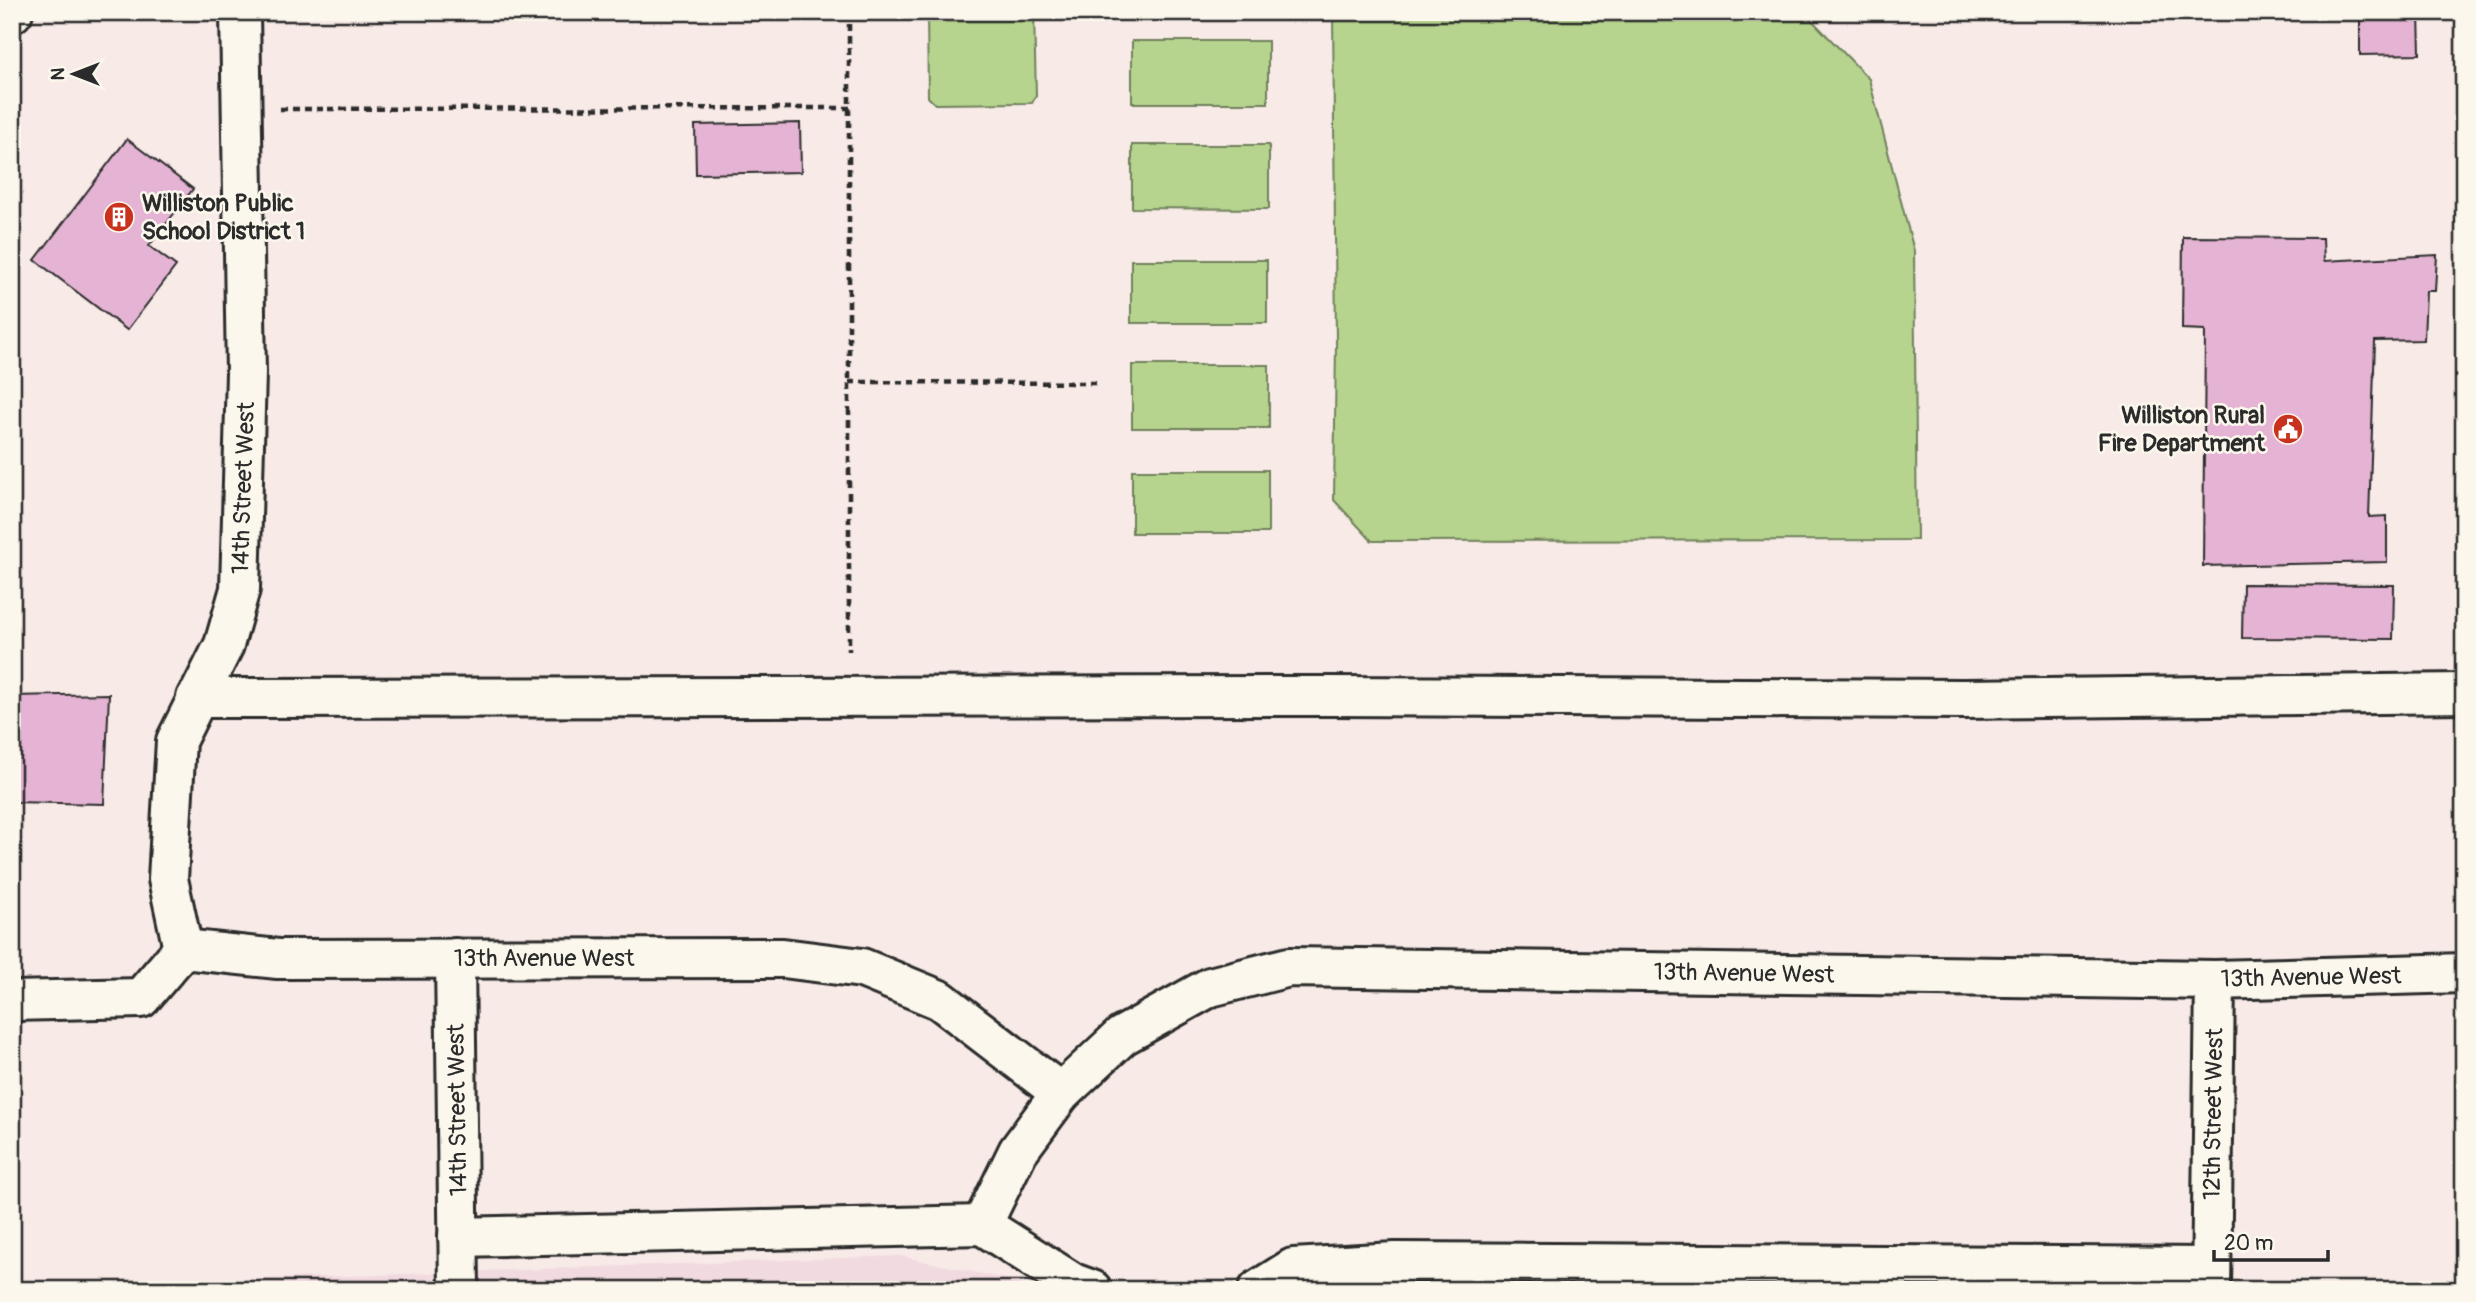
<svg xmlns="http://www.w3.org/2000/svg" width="2476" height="1302" viewBox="0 0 2476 1302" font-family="Pangolin,sans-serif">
<rect width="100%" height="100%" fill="#f7eae7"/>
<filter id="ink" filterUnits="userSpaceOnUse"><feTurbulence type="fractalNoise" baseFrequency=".0143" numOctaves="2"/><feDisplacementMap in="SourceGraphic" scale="14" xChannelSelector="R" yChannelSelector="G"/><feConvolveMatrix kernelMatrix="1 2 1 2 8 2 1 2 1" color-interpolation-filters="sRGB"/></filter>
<g filter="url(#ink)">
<path fill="#f2dae1" d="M901 1256 1005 1279 1038 1290H209V1281Z"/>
<g fill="#b6d48d" stroke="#70805c" stroke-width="2">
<path d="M927 12H1034L1036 96 1032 103 935 104 928 97Z"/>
<path d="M1333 12H1804L1869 79 1914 251 1917 540 1372 541 1334 500 1336 343Z"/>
<rect x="1132" y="41" width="136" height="62"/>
<path d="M1132 145H1269V209L1132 208Z"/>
<rect x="1131" y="260" width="136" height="63"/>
<rect x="1132" y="365" width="137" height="63"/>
<rect x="1132" y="470" width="136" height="63"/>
</g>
<g fill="#e5b4d4" stroke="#2b2b2b" stroke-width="2">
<path d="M2360 12H2419L2420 54 2360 55Z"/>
<path d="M800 123 801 172 696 174 695 125Z"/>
<path d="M127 139 193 189 149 246 176 266 127 330 35 260Z"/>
<path d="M2183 237 2323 238 2324 261 2437 255 2435 291H2426L2424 340 2375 341 2369 517 2387 516V562L2203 566 2205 330 2182 329Z"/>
<path d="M2243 584 2394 585 2393 639 2242 638Z"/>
<path d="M109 694 104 804 12 802V696Z"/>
</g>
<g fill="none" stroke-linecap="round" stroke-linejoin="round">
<g stroke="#2b2b2b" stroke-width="44">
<g id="minor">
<path d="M12 13 13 12"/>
<path d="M196 698 1332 696 1964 699 2464 693"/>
<path d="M183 949 168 879 176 741 224 645 240 589 246 373 240 12"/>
<path d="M183 949 278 959 783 958 862 968 940 1000 1061 1093"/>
<path d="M455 958 459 1290"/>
<path d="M12 1001 141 998 183 949"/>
<path d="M982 1225 1018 1151 1061 1093 1122 1036 1210 987 1289 967 2215 980 2464 973"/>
<path d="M458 1237 982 1225 1073 1283 1092 1290"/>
<path d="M1258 1290 1293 1268 1395 1262 2211 1267"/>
<path d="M2211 1290 2215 980"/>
</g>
</g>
<g stroke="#2b2b2b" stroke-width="4.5" stroke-dasharray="7 5" stroke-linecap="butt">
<path d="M849 12V651"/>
<path d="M280 109 850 108"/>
<path d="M849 382 1098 383"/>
</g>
<use href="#minor" stroke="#fbf7ec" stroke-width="38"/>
</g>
</g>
<defs>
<g id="building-disc" transform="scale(1.575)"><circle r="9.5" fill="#c8321e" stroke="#fbf7ec"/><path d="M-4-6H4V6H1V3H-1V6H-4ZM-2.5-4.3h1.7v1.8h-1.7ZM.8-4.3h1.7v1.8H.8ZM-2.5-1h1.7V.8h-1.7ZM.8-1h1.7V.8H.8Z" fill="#fff"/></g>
<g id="civic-disc" transform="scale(1.575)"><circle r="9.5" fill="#c8321e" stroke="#fbf7ec"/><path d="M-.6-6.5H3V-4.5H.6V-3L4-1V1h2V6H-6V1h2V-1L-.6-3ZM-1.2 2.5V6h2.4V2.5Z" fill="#fff"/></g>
</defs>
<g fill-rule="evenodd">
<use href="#building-disc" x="119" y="217"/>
<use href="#civic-disc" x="2288" y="429"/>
</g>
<g text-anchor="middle" stroke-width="5" stroke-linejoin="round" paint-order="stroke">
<g font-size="24" font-weight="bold" fill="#2b2b2b" stroke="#fbf7ec" text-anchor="start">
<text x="142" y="211">Williston Public<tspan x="142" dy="28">School District 1</tspan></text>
<text x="2265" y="423" text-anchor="end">Williston Rural<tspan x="2265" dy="28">Fire Department</tspan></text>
</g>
<g font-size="24" fill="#2b2b2b" stroke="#fbf7ec">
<text transform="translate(243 488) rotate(-88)" y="8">14th Street West</text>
<text x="544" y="966">13th Avenue West</text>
<text transform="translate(1744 973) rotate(1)" y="8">13th Avenue West</text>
<text transform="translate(2311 977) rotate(-1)" y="8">13th Avenue West</text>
<text transform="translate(457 1110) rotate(-91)" y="8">14th Street West</text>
<text transform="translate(2213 1114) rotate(-89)" y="8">12th Street West</text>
</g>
</g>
<rect width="2476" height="1302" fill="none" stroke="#fbf7ec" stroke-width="42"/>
<rect x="21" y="21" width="2434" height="1260" fill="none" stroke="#2b2b2b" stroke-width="2.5" filter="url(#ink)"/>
<g transform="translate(74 74) rotate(270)" stroke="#fbf7ec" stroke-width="5" paint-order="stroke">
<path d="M0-5L12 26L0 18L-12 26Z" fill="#2b2b2b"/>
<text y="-10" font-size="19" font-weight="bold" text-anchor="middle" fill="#2b2b2b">N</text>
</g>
<path d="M2214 1250v10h114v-10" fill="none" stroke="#2b2b2b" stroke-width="3.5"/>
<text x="2224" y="1250" font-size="21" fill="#2b2b2b" stroke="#fbf7ec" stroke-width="5" paint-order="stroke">20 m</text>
</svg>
